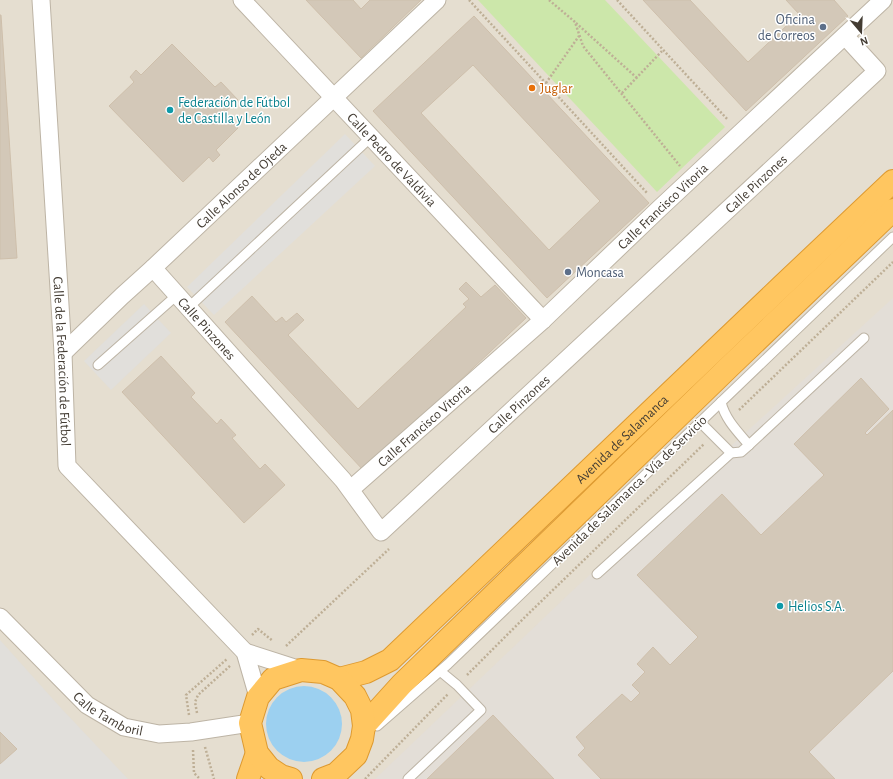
<svg xmlns="http://www.w3.org/2000/svg" width="893" height="779" viewBox="0 0 893 779" font-family="'Alegreya Sans',sans-serif">
<rect width="100%" height="100%" fill="#f1ece2"/>
<rect fill="#e5ded0" x="0" y="0" width="893" height="779"/>
<path fill="#e3ded7" d="M893 298V779H375L570 593Z"/>
<path fill="#cce7aa" d="M478 0H605L725 127 657 192Z"/>
<g fill="#e1dfdb">
<path d="M345 134 375 166 214 315 187 287Z"/>
<path d="M144 304 171 333 111 390 84 361Z"/>
<path d="M0 640 60 707 128 779H0V764L17 749 0 732Z"/>
</g>
<circle fill="#9cd0f0" cx="304" cy="724" r="38"/>
<g fill="#d3c8b8" stroke="#cebfab" fill-rule="evenodd">
<path d="M306 0H353L361 9 370 0H421L361 58Z"/>
<path d="M643 0H690L748 62 799 14 786 0H834L848 16 746 111Z"/>
<path d="M0 15H1L17 258 0 259Z"/>
<path d="M474 16 649 203 547 298 373 111ZM473 65 600 201 549 250 421 113Z"/>
<path d="M172 44 215 87 221 82 238 100 224 113 238 128 216 150 220 155 213 162 209 157 183 182 109 106 134 82 130 77 136 70 141 75Z"/>
<path d="M466 282 481 297 495 285 526 318 364 471 225 322 252 296 276 322 282 317 286 322 297 313 304 320 288 335 358 409 466 307 463 304 469 299 459 289Z"/>
<path d="M161 356 195 393 191 397 217 424 221 419 236 435 232 438 260 469 265 464 285 485 244 523 122 392Z"/>
<path d="M861 378 889 409 865 433 867 435 893 410V671L809 752 835 779H601L578 755 585 748 576 737 622 694 631 702 640 693 632 685 645 672 637 664 653 647 670 665 698 637 637 575 722 494 761 535 824 475 794 444Z"/>
<path d="M493 715 554 779H427Z"/>
<path d="M0 732 17 749 0 764Z"/>
</g>
<g fill="none" stroke-linecap="round" stroke-linejoin="round">
<g stroke="#bdb4a5" stroke-width="11">
<g id="lane">
<path d="M189 307 371 137"/>
<path d="M98 365 177 295"/>
<path d="M721 402C725 419 737 431 749 445"/>
<path d="M700 422 731 453"/>
<path d="M597 574 731 453 741 452 749 445 864 338"/>
<path d="M377 726 448 664 893 237"/>
<path d="M408 779 481 710 457 685 440 671"/>
</g>
</g>
<g stroke="#bdb4a5" stroke-width="19">
<g id="street">
<path id="s1" d="M41 0 63 353 67 466 245 652 258 697"/>
<path id="s2" d="M242 0 543 320"/>
<path id="s3" d="M153 268 343 480 381 532 877 71 845 36"/>
<path id="s4" d="M63 353 122 296 153 268 437 0"/>
<path id="s5" d="M351 489 543 320 660 208 883 0"/>
<path id="s6" d="M0 617 87 705 124 727 159 734 191 732 250 723"/>
<path d="M245 652 301 670"/>
</g>
</g>
<g stroke="#de9a30" stroke-width="24">
<g id="highway">
<path id="s7" d="M339 679 366 672 390 660 783 285 893 181"/>
<path d="M364 726 402 684 731 365 893 210"/>
<path d="M248 779 257 753"/>
<path d="M291 779 281 776 269 768 257 753 250 723 258 697 273 679 301 670 323 672 339 679 355 696 362 710 364 726 362 739 356 755 336 774 323 779"/>
</g>
</g>
<g stroke="#beaf96" stroke-width="2.5" stroke-dasharray="2 2" stroke-linecap="butt">
<path d="M469 0 648 194"/>
<path d="M549 0 575 22 583 46 680 166"/>
<path d="M617 0 728 120"/>
<path d="M576 23 637 78"/>
<path d="M546 83 579 36"/>
<path d="M622 93 663 50"/>
<path d="M739 410 893 262"/>
<path d="M252 635 258 629 273 641"/>
<path d="M286 646 389 549"/>
<path d="M467 675 525 617 704 444"/>
<path d="M197 713 195 702 198 695 231 665"/>
<path d="M189 715 186 695 227 659"/>
<path d="M205 747 214 779"/>
<path d="M193 750 194 773 200 779"/>
<path d="M365 779 448 694"/>
</g>
<use href="#lane" stroke="#fff" stroke-width="9"/>
<use href="#street" stroke="#fff" stroke-width="17"/>
<use href="#highway" stroke="#ffc660" stroke-width="22"/>
</g>
<g fill="#5c6f8a" stroke="#fff" stroke-width="1.5">
<circle cx="823" cy="27" r="4"/>
<circle cx="568" cy="272" r="4"/>
</g>
<circle fill="#e8710a" stroke="#fff" stroke-width="1.5" cx="532" cy="88" r="4"/>
<g fill="#0f9aa8" stroke="#fff" stroke-width="1.5">
<circle cx="170" cy="110" r="4"/>
<circle cx="780" cy="606" r="4"/>
</g>
<g text-anchor="middle" stroke-width="3" stroke-linejoin="round" paint-order="stroke">
<g font-size="14" fill="#4e5e75" stroke="#fff" text-anchor="end">
<text x="815" y="24">Oficina<tspan x="815" dy="16">de Correos</tspan></text>
<text x="576" y="277" text-anchor="start">Moncasa</text>
</g>
<g font-size="14" fill="#c56008" stroke="#fff" text-anchor="start">
<text x="540" y="93">Juglar</text>
</g>
<g font-size="14" fill="#0d838f" stroke="#fff" text-anchor="start">
<text x="178" y="107">Federación de Fútbol<tspan x="178" dy="16">de Castilla y León</tspan></text>
<text x="788" y="611">Helios S.A.</text>
</g>
<g font-size="14" fill="#433c33" stroke="#fff">
<text dy="5" stroke="none"><textPath href="#s2" startOffset="219">Calle Pedro de Valdivia</textPath></text>
<text dy="5" stroke="none"><textPath href="#s3" startOffset="861">Calle Pinzones</textPath></text>
<text dy="5" stroke="none"><textPath href="#s4" startOffset="245">Calle Alonso de Ojeda</textPath></text>
<text dy="5" stroke="none"><textPath href="#s5" startOffset="421">Calle Francisco Vitoria</textPath></text>
<text dy="5" stroke="none"><textPath href="#s3" startOffset="81">Calle Pinzones</textPath></text>
<text dy="5" stroke="none"><textPath href="#s1" startOffset="362">Calle de la Federación de Fútbol</textPath></text>
<text dy="5" stroke="none"><textPath href="#s3" startOffset="537">Calle Pinzones</textPath></text>
<text dy="5" stroke="none"><textPath href="#s5" startOffset="97">Calle Francisco Vitoria</textPath></text>
<text dy="5" stroke="none"><textPath href="#s7" startOffset="375">Avenida de Salamanca</textPath></text>
<text transform="translate(629 490) rotate(-44)" y="5">Avenida de Salamanca - Vía de Servicio</text>
<text dy="5" stroke="none"><textPath href="#s6" startOffset="147">Calle Tamboril</textPath></text>
</g>
</g>
<g transform="translate(861 32) rotate(161)" stroke="#ffffff" stroke-width="3" paint-order="stroke">
<path d="M0-3L7 15L0 10L-7 15Z" fill="#433c33"/>
<text y="-6" font-size="11" font-weight="bold" text-anchor="middle" fill="#433c33">N</text>
</g>
</svg>
